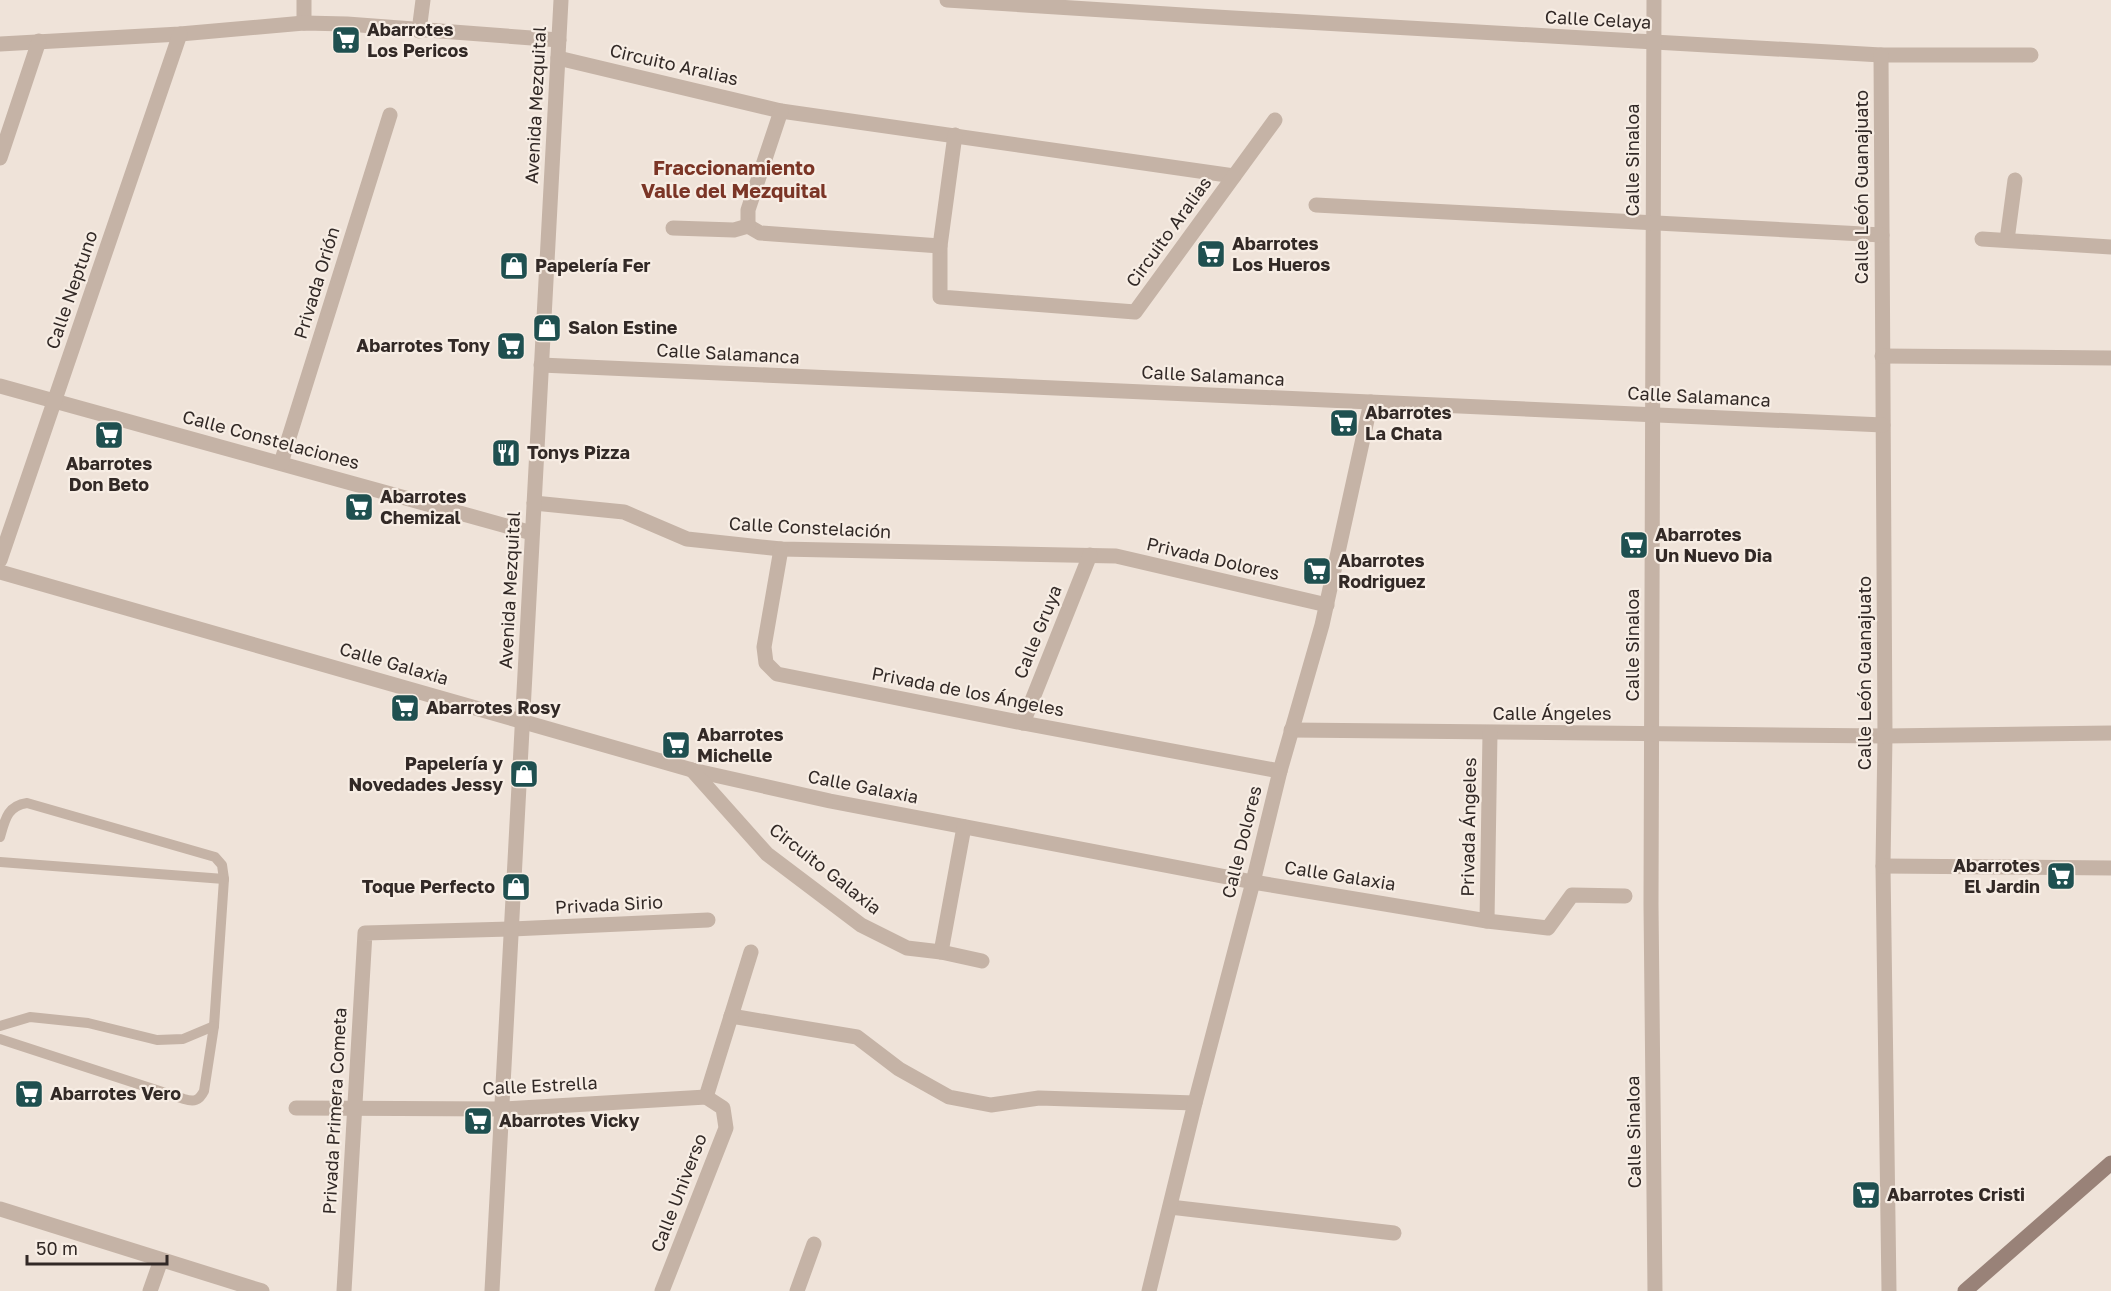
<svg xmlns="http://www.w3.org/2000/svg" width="2111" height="1291" viewBox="0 0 2111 1291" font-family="'Golos Text',sans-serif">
<rect width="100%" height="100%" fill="#efe3d9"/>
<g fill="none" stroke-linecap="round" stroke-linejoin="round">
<g stroke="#c5b3a6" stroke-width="10">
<path d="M0 837C5 820 7 806 27 803L215 857 222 865 224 879 214 1026 204 1091C199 1101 194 1102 184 1099L0 1039"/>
<path d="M0 862 224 879"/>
<path d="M0 1026 30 1017 88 1023 157 1040 183 1039 214 1026"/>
</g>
<g stroke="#c5b3a6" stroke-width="15">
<path d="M947 0 1199 16 1881 55H2031"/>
<path d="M1654 0 1651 904 1655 1291"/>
<path d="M304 23V0"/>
<path d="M419 31 423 0"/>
<path d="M0 44 180 34 304 23 347 24 559 40"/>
<path d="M1881 55 1885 736 1883 866 1889 1291"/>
<path d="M558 58 781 111 1234 176"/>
<path d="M955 135 940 246V297L1135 312 1275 120"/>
<path d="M0 158 39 41"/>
<path d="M1316 205 1882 235"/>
<path d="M748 226 760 233 940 246"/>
<path d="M748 226V210L781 111"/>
<path d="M673 228 734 230 748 226"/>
<path d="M1982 239 2111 247"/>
<path d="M2007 240 2015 180"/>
<path d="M1882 356 2111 358"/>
<path d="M541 365 1883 425"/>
<path d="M0 386 532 533"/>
<path d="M281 463 390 115"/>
<path d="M534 503 624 512 687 539 781 549 1116 556 1327 605"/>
<path d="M781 549 764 647 766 663 777 674 1023 723 1280 771"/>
<path d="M0 560 180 34"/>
<path d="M0 572 692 770 830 801 1253 882 1487 921 1548 928 1572 895 1625 896"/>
<path d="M1023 723 1090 555"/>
<path d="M1291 730 1885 736 2111 733"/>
<path d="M692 770 767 854 861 925 907 948 941 952 982 961"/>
<path d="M1883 866 2111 868"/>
<path d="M1487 921 1490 733"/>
<path d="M941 952 964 827"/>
<path d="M731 1016 857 1037 899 1069 949 1097 991 1105 1039 1098 1195 1103"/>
<path d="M706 1097 751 952"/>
<path d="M296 1108 502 1109 706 1097 723 1108 726 1128 662 1291"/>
<path d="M1170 1207 1394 1233"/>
<path d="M0 1209 262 1291"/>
<path d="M150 1291 161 1260"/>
<path d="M344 1291 365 933 512 929 708 920"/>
<path d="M797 1291 814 1244"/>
<path d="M1149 1291 1195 1103 1253 882 1280 771 1322 625 1371 402"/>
</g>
<path stroke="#c5b3a6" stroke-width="15" d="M492 1291 561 0"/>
<path stroke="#998278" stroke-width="15" d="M1965 1291 2111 1163"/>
</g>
<defs>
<g id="supermarket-square" transform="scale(1.5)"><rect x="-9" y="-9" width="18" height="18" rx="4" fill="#1f5050" stroke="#f7ede4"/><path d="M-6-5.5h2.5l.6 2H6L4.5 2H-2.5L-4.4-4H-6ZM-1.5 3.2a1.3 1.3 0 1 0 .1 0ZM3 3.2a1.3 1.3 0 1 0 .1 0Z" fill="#fff"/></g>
<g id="shop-square" transform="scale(1.5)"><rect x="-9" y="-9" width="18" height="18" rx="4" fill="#1f5050" stroke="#f7ede4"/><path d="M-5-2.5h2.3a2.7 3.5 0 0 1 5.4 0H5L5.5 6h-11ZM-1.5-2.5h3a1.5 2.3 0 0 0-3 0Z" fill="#fff"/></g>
<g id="restaurant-square" transform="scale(1.5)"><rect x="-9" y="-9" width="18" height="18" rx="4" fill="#1f5050" stroke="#f7ede4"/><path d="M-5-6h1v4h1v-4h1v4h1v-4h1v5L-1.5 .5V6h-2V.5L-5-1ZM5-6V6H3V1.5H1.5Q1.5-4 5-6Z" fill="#fff"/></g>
</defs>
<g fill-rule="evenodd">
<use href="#supermarket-square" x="346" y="40"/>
<use href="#supermarket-square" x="1211" y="254"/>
<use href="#shop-square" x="514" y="266"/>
<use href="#shop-square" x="547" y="328"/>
<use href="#supermarket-square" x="511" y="346"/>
<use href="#supermarket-square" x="1344" y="423"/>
<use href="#supermarket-square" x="109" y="435"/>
<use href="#restaurant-square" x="506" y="453"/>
<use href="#supermarket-square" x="359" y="507"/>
<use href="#supermarket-square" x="1634" y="545"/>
<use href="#supermarket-square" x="1317" y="571"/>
<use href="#supermarket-square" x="405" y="708"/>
<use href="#supermarket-square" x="676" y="745"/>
<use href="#shop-square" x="524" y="774"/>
<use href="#supermarket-square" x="2061" y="876"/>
<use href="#shop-square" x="516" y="887"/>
<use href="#supermarket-square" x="29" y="1094"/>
<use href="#supermarket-square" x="478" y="1121"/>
<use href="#supermarket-square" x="1866" y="1195"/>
</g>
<g text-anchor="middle" stroke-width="4.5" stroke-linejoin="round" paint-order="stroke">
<g font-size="18" fill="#322926" stroke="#f7ede4">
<text transform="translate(1598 20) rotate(3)" y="6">Calle Celaya</text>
<text transform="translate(674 65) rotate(13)" y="6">Circuito Aralias</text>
<text transform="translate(536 105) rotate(-87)" y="6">Avenida Mezquital</text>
<text transform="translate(1633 160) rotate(-90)" y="6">Calle Sinaloa</text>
<text transform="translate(1862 187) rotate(-90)" y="6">Calle León Guanajuato</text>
<text transform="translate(1169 232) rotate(-54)" y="6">Circuito Aralias</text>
<text transform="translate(317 283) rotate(-73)" y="6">Privada Orión</text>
<text transform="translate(72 290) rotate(-71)" y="6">Calle Neptuno</text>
<text transform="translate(728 354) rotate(3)" y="6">Calle Salamanca</text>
<text transform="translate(1213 376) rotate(3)" y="6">Calle Salamanca</text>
<text transform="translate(1699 397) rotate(3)" y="6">Calle Salamanca</text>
<text transform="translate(271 440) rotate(15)" y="6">Calle Constelaciones</text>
<text transform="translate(810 528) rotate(3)" y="6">Calle Constelación</text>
<text transform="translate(1213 559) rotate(13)" y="6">Privada Dolores</text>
<text transform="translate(510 590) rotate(-87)" y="6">Avenida Mezquital</text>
<text transform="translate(1038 632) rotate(-68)" y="6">Calle Gruya</text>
<text transform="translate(1633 645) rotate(-90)" y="6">Calle Sinaloa</text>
<text transform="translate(394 664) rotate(16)" y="6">Calle Galaxia</text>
<text transform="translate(1865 673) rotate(-90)" y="6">Calle León Guanajuato</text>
<text transform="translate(968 692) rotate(11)" y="6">Privada de los Ángeles</text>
<text x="1552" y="720">Calle Ángeles</text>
<text transform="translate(863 787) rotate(11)" y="6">Calle Galaxia</text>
<text transform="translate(1469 827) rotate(-89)" y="6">Privada Ángeles</text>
<text transform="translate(1242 842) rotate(-76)" y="6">Calle Dolores</text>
<text transform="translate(825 869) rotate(38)" y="6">Circuito Galaxia</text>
<text transform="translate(1340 876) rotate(9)" y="6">Calle Galaxia</text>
<text transform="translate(609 905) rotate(-3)" y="6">Privada Sirio</text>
<text transform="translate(540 1086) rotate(-3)" y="6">Calle Estrella</text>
<text transform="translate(335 1111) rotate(-87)" y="6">Privada Primera Cometa</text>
<text transform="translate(1634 1132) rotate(-91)" y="6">Calle Sinaloa</text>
<text transform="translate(679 1193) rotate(-69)" y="6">Calle Universo</text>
</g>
<g font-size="18" font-weight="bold" fill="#322926" stroke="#f7ede4" text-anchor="start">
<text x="367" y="36">Abarrotes<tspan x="367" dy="21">Los Pericos</tspan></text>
<text x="1232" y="250">Abarrotes<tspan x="1232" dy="21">Los Hueros</tspan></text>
<text x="535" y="272">Papelería Fer</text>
<text x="568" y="334">Salon Estine</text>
<text x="490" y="352" text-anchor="end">Abarrotes Tony</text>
<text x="1365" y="419">Abarrotes<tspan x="1365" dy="21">La Chata</tspan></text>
<text x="527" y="459">Tonys Pizza</text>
<text x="109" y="470" text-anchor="middle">Abarrotes<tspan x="109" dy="21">Don Beto</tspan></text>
<text x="380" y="503">Abarrotes<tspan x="380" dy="21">Chemizal</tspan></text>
<text x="1655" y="541">Abarrotes<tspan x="1655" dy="21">Un Nuevo Dia</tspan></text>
<text x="1338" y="567">Abarrotes<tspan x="1338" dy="21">Rodriguez</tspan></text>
<text x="426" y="714">Abarrotes Rosy</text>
<text x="697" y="741">Abarrotes<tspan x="697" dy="21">Michelle</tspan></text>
<text x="503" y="770" text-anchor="end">Papelería y<tspan x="503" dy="21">Novedades Jessy</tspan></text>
<text x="2040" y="872" text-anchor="end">Abarrotes<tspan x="2040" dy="21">El Jardin</tspan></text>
<text x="495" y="893" text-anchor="end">Toque Perfecto</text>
<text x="50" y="1100">Abarrotes Vero</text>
<text x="499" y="1127">Abarrotes Vicky</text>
<text x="1887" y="1201">Abarrotes Cristi</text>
</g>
<g font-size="20" font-weight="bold" fill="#7b3526" stroke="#f7ede4">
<text x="734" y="175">Fraccionamiento<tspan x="734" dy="23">Valle del Mezquital</tspan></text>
</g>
</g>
<path d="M27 1255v9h140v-9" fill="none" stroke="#322926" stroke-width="3"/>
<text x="36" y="1255" font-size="18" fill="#322926" stroke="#f7ede4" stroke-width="4.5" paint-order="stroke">50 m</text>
</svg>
